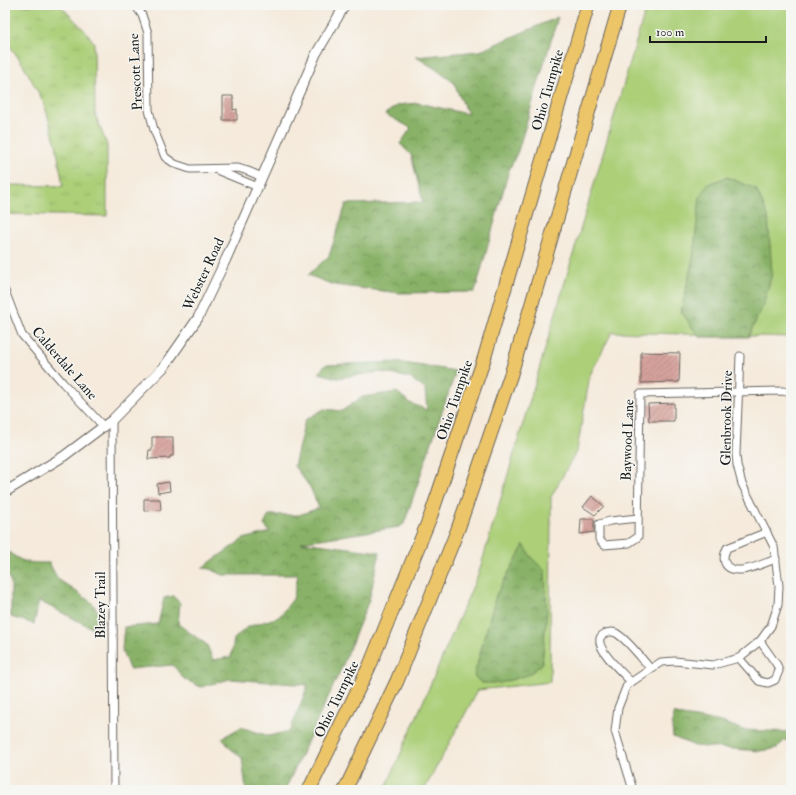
<svg xmlns="http://www.w3.org/2000/svg" width="796" height="795" viewBox="0 0 796 795" font-family="'IM FELL Double Pica',serif">
<defs>
<pattern id="forest-crowns" width="20" height="18" patternUnits="userSpaceOnUse"><rect width="20" height="18" fill="#89b268"/><path d="M2 6a3 3 0 1 1 6 0M12 15a3 3 0 1 1 6 0" fill="none" stroke="#6f9055"/></pattern>
<pattern id="park-tufts" width="24" height="20" patternUnits="userSpaceOnUse"><rect width="24" height="20" fill="#accf78"/><path d="M3 7l-1-3M5 7V3M7 7l1-3M15 17l-1-3M17 17v-4M19 17l1-3" fill="none" stroke="#93b167"/></pattern>
<pattern id="building-hatch" width="6" height="6" patternUnits="userSpaceOnUse"><rect width="6" height="6" fill="#d6a29c"/><path d="M-1 1l2-2M0 6l6-6M5 7l2-2" fill="none" stroke="#ad837e"/></pattern>
</defs>
<rect width="100%" height="100%" fill="#f6f6f2"/>
<filter id="ink" filterUnits="userSpaceOnUse"><feTurbulence type="fractalNoise" baseFrequency=".025" numOctaves="2"/><feDisplacementMap in="SourceGraphic" scale="8" xChannelSelector="R" yChannelSelector="G"/><feConvolveMatrix kernelMatrix="1 2 1 2 8 2 1 2 1" color-interpolation-filters="sRGB"/></filter>
<filter id="wash" filterUnits="userSpaceOnUse"><feTurbulence type="fractalNoise" baseFrequency=".012" numOctaves="4" result="noise"/><feDisplacementMap in="SourceGraphic" scale="16" xChannelSelector="R" yChannelSelector="G"/><feGaussianBlur stdDeviation="0.9" result="paint"/><feColorMatrix in="noise" values="0 0 0 0 0 0 0 0 0 0 0 0 0 0 0 0 0 1.4 0 .05"/><feComposite in="paint" operator="in"/></filter>
<g filter="url(#wash)">
<rect width="100%" height="100%" fill="#f5eadb"/>
<path fill="#accf78" stroke="#64764a" d="M647 5H791V337L612 332 590 375 577 450 551 497 550 682 478 690 424 790H385L479 572Z"/>
<g fill="url(#forest-crowns)" stroke="#526742">
<path d="M558 17 518 151 509 170 475 292 400 293 334 285 308 275 329 256 346 204 423 202 411 155 400 144 411 128 385 114 398 105 418 103 468 114 453 82 434 68 416 57 480 51Z"/>
<path d="M727 177 756 189 768 216 772 274 763 306 748 337H699L681 311 693 258 700 196 708 184Z"/>
<path d="M397 362 456 371 404 524 399 527 301 542 380 552 369 600 342 667 285 790H246L242 758 230 748 222 738 241 727 269 736 290 731 308 685 230 679 201 687 184 679 173 665 129 669 122 650 124 627 158 624 164 598 173 596 180 603 178 624 207 645 213 660 231 657 234 639 247 627 279 617 293 599 298 575H223L211 569 202 568 243 539 270 532 264 525 269 515H299L319 508 310 487 294 466 305 420 324 409 342 411 362 397 397 392 410 403 427 410 425 389 410 378 380 372 337 378 319 373 325 365Z"/>
<path d="M524 545 531 557 545 571 547 612 542 664 528 675 500 683H482L474 676 496 595Z"/>
<path d="M5 549C22 563 27 563 49 563L58 579 91 602 104 619 98 631 39 601 34 624 11 617V582L5 570Z"/>
<path d="M674 713 682 716 722 722 743 730 791 732V743L785 740 777 748 760 751 695 746 673 737 672 727Z"/>
</g>
<path fill="url(#park-tufts)" stroke="#64764a" d="M5 5H60L88 34 94 43 95 114 107 145V216L5 214V185L63 186 56 144 44 103 24 66 5 39Z"/>
<g id="blocks">
<g fill="url(#building-hatch)">
<path d="M223 96H233V110L237 109V120H223Z"/>
<path d="M641 352 680 353 679 382 641 383Z"/>
<path d="M674 403V421H649L648 404Z"/>
<path d="M152 437H173V456H170V458L148 459 149 450H152Z"/>
<path d="M169 482 170 491 158 493 157 484Z"/>
<path d="M592 496 604 506 595 515 583 507Z"/>
<path d="M144 499H160L161 510 144 511Z"/>
<path d="M581 519H594V532L580 534Z"/>
</g>
</g>
</g>
<g filter="url(#ink)">
<use href="#blocks" fill-opacity="0" stroke="#68645f" stroke-width="1"/>
<g fill="none" stroke-linecap="round" stroke-linejoin="round">
<g stroke="#68645f" stroke-width="9">
<g id="minor">
<path d="M135 5 142 15 148 33 149 110 154 130 165 157 175 164 190 169 238 168 248 171 262 177"/>
<path d="M219 171 258 187"/>
<path d="M5 291 22 335 63 383 103 426"/>
<path d="M112 420 114 790"/>
<path d="M638 518 610 521 599 524V539L604 545 629 543 638 537 640 394 783 391 791 393"/>
<path d="M767 532 727 548C724 554 722 560 727 566 738 577 763 563 776 559"/>
<path d="M739 658 759 681 768 683 775 680 779 671 777 665 760 641"/>
<path d="M631 682C625 675 587 642 604 634 608 632 611 631 616 633 628 640 641 658 650 668"/>
<path d="M633 790 615 731 618 708 627 685 661 662 675 661 713 665 739 658 760 641 771 626 778 605 779 586 774 547 742 484 737 465 736 454 740 356"/>
</g>
</g>
<g stroke="#68645f" stroke-width="11">
<path id="tertiary" d="M5 492 64 456 112 420 164 367 198 318 226 259 316 54 345 5"/>
</g>
<g stroke="#68645f" stroke-width="15">
<g id="motorway">
<path d="M309 790 370 665 431 515 484 359 588 5"/>
<path d="M345 790 397 681 458 529 511 374 620 5"/>
</g>
</g>
<use href="#minor" stroke="#fff" stroke-width="7"/>
<use href="#tertiary" stroke="#fff" stroke-width="9"/>
<use href="#motorway" stroke="#edc569" stroke-width="13"/>
</g>
</g>
<g text-anchor="middle" stroke-width="3" stroke-linejoin="round" paint-order="stroke">
<g font-size="14" fill="#1c1c1c" stroke="#f6f6f2">
<text transform="translate(135 72) rotate(-93)" y="5">Prescott Lane</text>
<text transform="translate(547 90) rotate(-74)" y="5">Ohio Turnpike</text>
<text transform="translate(203 274) rotate(-65)" y="5">Webster Road</text>
<text transform="translate(65 363) rotate(49)" y="5">Calderdale Lane</text>
<text transform="translate(454 400) rotate(-71)" y="5">Ohio Turnpike</text>
<text transform="translate(726 418) rotate(-89)" y="5">Glenbrook Drive</text>
<text transform="translate(627 440) rotate(-88)" y="5">Baywood Lane</text>
<text transform="translate(100 605) rotate(-90)" y="5">Blazey Trail</text>
<text transform="translate(336 699) rotate(-64)" y="5">Ohio Turnpike</text>
</g>
</g>
<rect width="796" height="795" fill="none" stroke="#f6f6f2" stroke-width="20"/>
<path d="M650 36v6h116v-6" fill="none" stroke="#1c1c1c" stroke-width="2"/>
<text x="656" y="36" font-size="12" fill="#1c1c1c" stroke="#f6f6f2" stroke-width="3" paint-order="stroke">100 m</text>
</svg>
